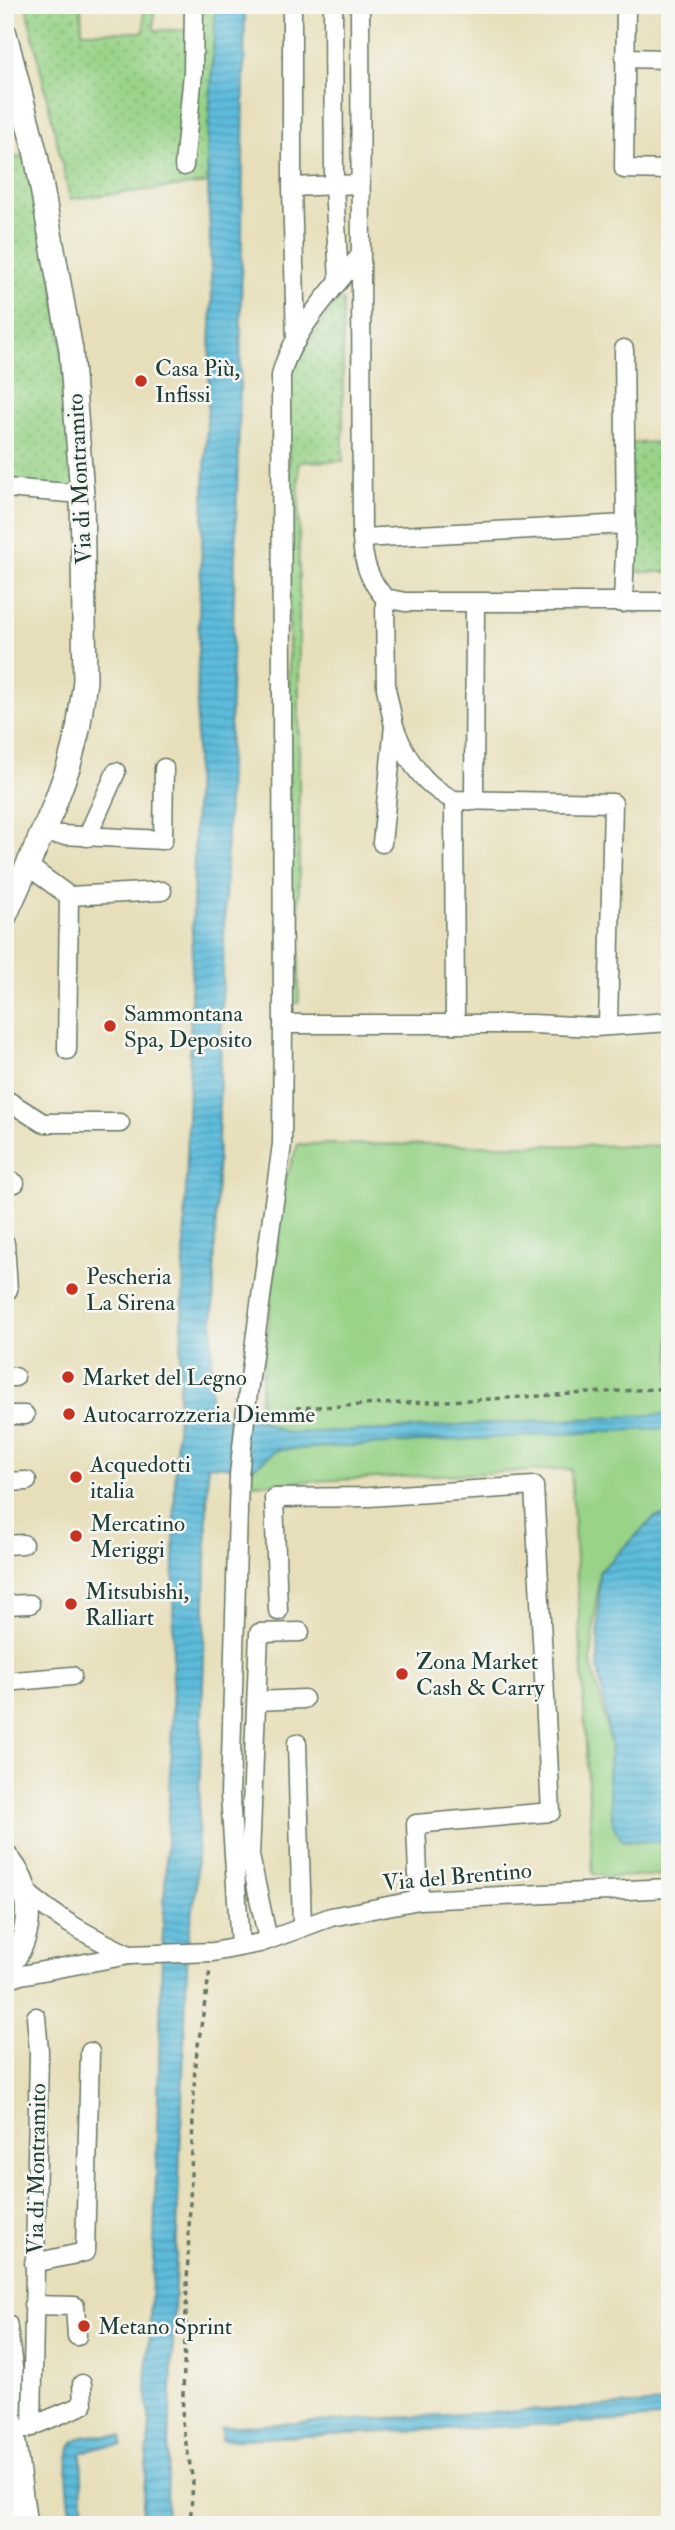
<svg xmlns="http://www.w3.org/2000/svg" width="675" height="2530" viewBox="0 0 675 2530" font-family="'IM FELL Double Pica',serif">
<defs>
<pattern id="park-dots" width="8" height="8" patternUnits="userSpaceOnUse" patternTransform="scale(1.75)"><rect width="8" height="8" fill="#98d387"/><path d="M2 2h.1M6 6h.1" fill="none" stroke="#7bac6f" stroke-width="1.8" stroke-linecap="round"/></pattern>
<pattern id="water-rules" width="6" height="5" patternUnits="userSpaceOnUse" patternTransform="scale(1.75)"><rect width="6" height="5" fill="#5dbcdb"/><path d="M0 2.5h6" fill="none" stroke="#4c9ab2"/></pattern>
</defs>
<rect width="100%" height="100%" fill="#f6f6f2"/>
<filter id="ink" filterUnits="userSpaceOnUse"><feTurbulence type="fractalNoise" baseFrequency=".0143" numOctaves="2"/><feDisplacementMap in="SourceGraphic" scale="14" xChannelSelector="R" yChannelSelector="G"/><feConvolveMatrix kernelMatrix="1 2 1 2 8 2 1 2 1" color-interpolation-filters="sRGB"/></filter>
<filter id="wash" filterUnits="userSpaceOnUse"><feTurbulence type="fractalNoise" baseFrequency=".00686" numOctaves="4" result="noise"/><feDisplacementMap in="SourceGraphic" scale="28" xChannelSelector="R" yChannelSelector="G"/><feGaussianBlur stdDeviation="1.57" result="paint"/><feColorMatrix in="noise" values="0 0 0 0 0 0 0 0 0 0 0 0 0 0 0 0 0 1.4 0 .05"/><feComposite in="paint" operator="in"/></filter>
<g filter="url(#wash)">
<rect width="100%" height="100%" fill="#e7dfba"/>
<path fill="#98d387" stroke="#5c885e" stroke-width="2" d="M298 1144 670 1146V1514L655 1517 599 1572 591 1662 611 1745 608 1776 623 1840 670 1843V1875L607 1877 593 1874 571 1469 250 1484 285 1181Z"/>
<g fill="url(#park-dots)" stroke="#5c885e" stroke-width="2">
<path d="M26 5H81L82 32H144V5H154V30H187L188 5H216L207 151 208 183 70 199Z"/>
<path d="M36 155 82 494 5 488V159Z"/>
<path d="M336 301H343V461L299 462V1003H289V374Z"/>
<path d="M670 442V572H631V443Z"/>
</g>
<g fill="url(#water-rules)" stroke="#3e7c88" stroke-width="2">
<path d="M216 5H245L240 389 210 1416 259 1419 285 1433 380 1430 670 1414V1428L277 1450 253 1468 208 1465 204 1658 196 1890 188 1942 166 2525H141L150 2423 146 2388 154 2246 162 1955 172 1724 175 1472 182 1328 190 1049 199 613 212 301 207 151Z"/>
<path d="M670 1514V1843L622 1840 613 1825 608 1776 611 1745 598 1667 599 1572 655 1517Z"/>
<path d="M670 2403V2417L619 2421 221 2440V2427Z"/>
<path d="M122 2436V2446L97 2447 81 2453 84 2525H72C71 2506 59 2449 78 2439 89 2433 110 2436 122 2436Z"/>
</g>
</g>
<g filter="url(#ink)">
<g fill="none" stroke-linecap="round" stroke-linejoin="round">
<g stroke="#657663" stroke-width="21">
<g id="minor">
<path d="M292 5V187L296 341"/>
<path d="M333 5 334 185 339 281"/>
<path d="M360 5 362 538C363 562 369 580 385 598L405 602H670"/>
<path d="M626 5 624 169 670 170"/>
<path d="M625 58 670 59"/>
<path d="M184 166 193 73 194 5"/>
<path d="M292 187 360 184"/>
<path d="M360 256C335 285 288 338 281 376L283 1024H533L595 1027 670 1022"/>
<path d="M5 488 82 494"/>
<path d="M362 538 626 524"/>
<path d="M623 603 626 524 624 349"/>
<path d="M394 726C405 757 424 786 454 800L613 803 608 1025"/>
<path d="M454 800 455 1024"/>
<path d="M474 801 475 603"/>
<path d="M42 834 163 840 164 768"/>
<path d="M87 837 116 772"/>
<path d="M382 843 394 726 386 688 385 598"/>
<path d="M28 866 69 896 162 891"/>
<path d="M67 1050 69 896"/>
<path d="M5 1099 43 1123H120"/>
<path d="M5 1183H15"/>
<path d="M5 1290H8L5 1243"/>
<path d="M5 1377H15"/>
<path d="M5 1415H25"/>
<path d="M5 1482 27 1481"/>
<path d="M5 1545 23 1544"/>
<path d="M5 1605 30 1604"/>
<path d="M278 1611 274 1498 369 1497 534 1486 551 1812 416 1824 419 1900"/>
<path d="M5 1682 72 1676"/>
<path d="M257 1701 304 1699"/>
<path d="M297 1743 302 1927"/>
<path d="M25 1891C57 1919 91 1937 129 1955"/>
<path d="M268 1940 250 1856 259 1633 300 1632"/>
<path d="M240 1946 230 1795 239 1475 248 1392 282 1144 283 1024"/>
<path d="M5 1978 129 1955 213 1952 260 1943 331 1917 419 1900 670 1888"/>
<path d="M34 2263 85 2252 90 2052"/>
<path d="M33 2305 75 2306 77 2336"/>
<path d="M32 2427 39 2051 36 2017"/>
<path d="M25 2429 83 2405 82 2384"/>
</g>
</g>
<g stroke="#657663" stroke-width="26">
<g id="major">
<path d="M5 34 36 155 71 350 82 494 85 681 78 730 69 765 52 811 5 916"/>
<path d="M5 1856C35 1888 35 1937 5 1969"/>
<path d="M5 2325 11 2371 10 2414 25 2525"/>
</g>
</g>
<g stroke="#657663" stroke-width="3.5" stroke-dasharray="5 5" stroke-linecap="butt">
<path d="M296 1408 490 1399 670 1388"/>
<path d="M190 2525 193 2481 182 2422 195 2064 210 1970"/>
</g>
<use href="#minor" stroke="#fff" stroke-width="18"/>
<use href="#major" stroke="#fff" stroke-width="23"/>
</g>
</g>
<g fill="#c8321e" stroke="#f6f6f2" stroke-width="2.5">
<circle cx="141" cy="381" r="7"/>
<circle cx="110" cy="1026" r="7"/>
<circle cx="72" cy="1289" r="7"/>
<circle cx="68" cy="1377" r="7"/>
<circle cx="69" cy="1414" r="7"/>
<circle cx="76" cy="1477" r="7"/>
<circle cx="76" cy="1536" r="7"/>
<circle cx="71" cy="1604" r="7"/>
<circle cx="402" cy="1674" r="7"/>
<circle cx="84" cy="2326" r="7"/>
</g>
<g text-anchor="middle" stroke-width="5" stroke-linejoin="round" paint-order="stroke">
<g font-size="23" fill="#1f3d34" stroke="#f6f6f2" text-anchor="start">
<text x="155" y="376">Casa Più,<tspan x="155" dy="26">Infissi</tspan></text>
<text x="124" y="1021">Sammontana<tspan x="124" dy="26">Spa, Deposito</tspan></text>
<text x="86" y="1284">Pescheria<tspan x="86" dy="26">La Sirena</tspan></text>
<text x="82" y="1385">Market del Legno</text>
<text x="83" y="1422">Autocarrozzeria Diemme</text>
<text x="90" y="1472">Acquedotti<tspan x="90" dy="26">italia</tspan></text>
<text x="90" y="1531">Mercatino<tspan x="90" dy="26">Meriggi</tspan></text>
<text x="85" y="1599">Mitsubishi,<tspan x="85" dy="26">Ralliart</tspan></text>
<text x="416" y="1669">Zona Market<tspan x="416" dy="26">Cash &amp; Carry</tspan></text>
<text x="98" y="2334">Metano Sprint</text>
</g>
<g font-size="23" fill="#1f3d34" stroke="#f6f6f2">
<text transform="translate(79 479) rotate(-93)" y="8">Via di Montramito</text>
<text transform="translate(457 1876) rotate(-5)" y="8">Via del Brentino</text>
<text transform="translate(36 2169) rotate(-89)" y="8">Via di Montramito</text>
</g>
</g>
<rect width="675" height="2530" fill="none" stroke="#f6f6f2" stroke-width="28"/>
</svg>
